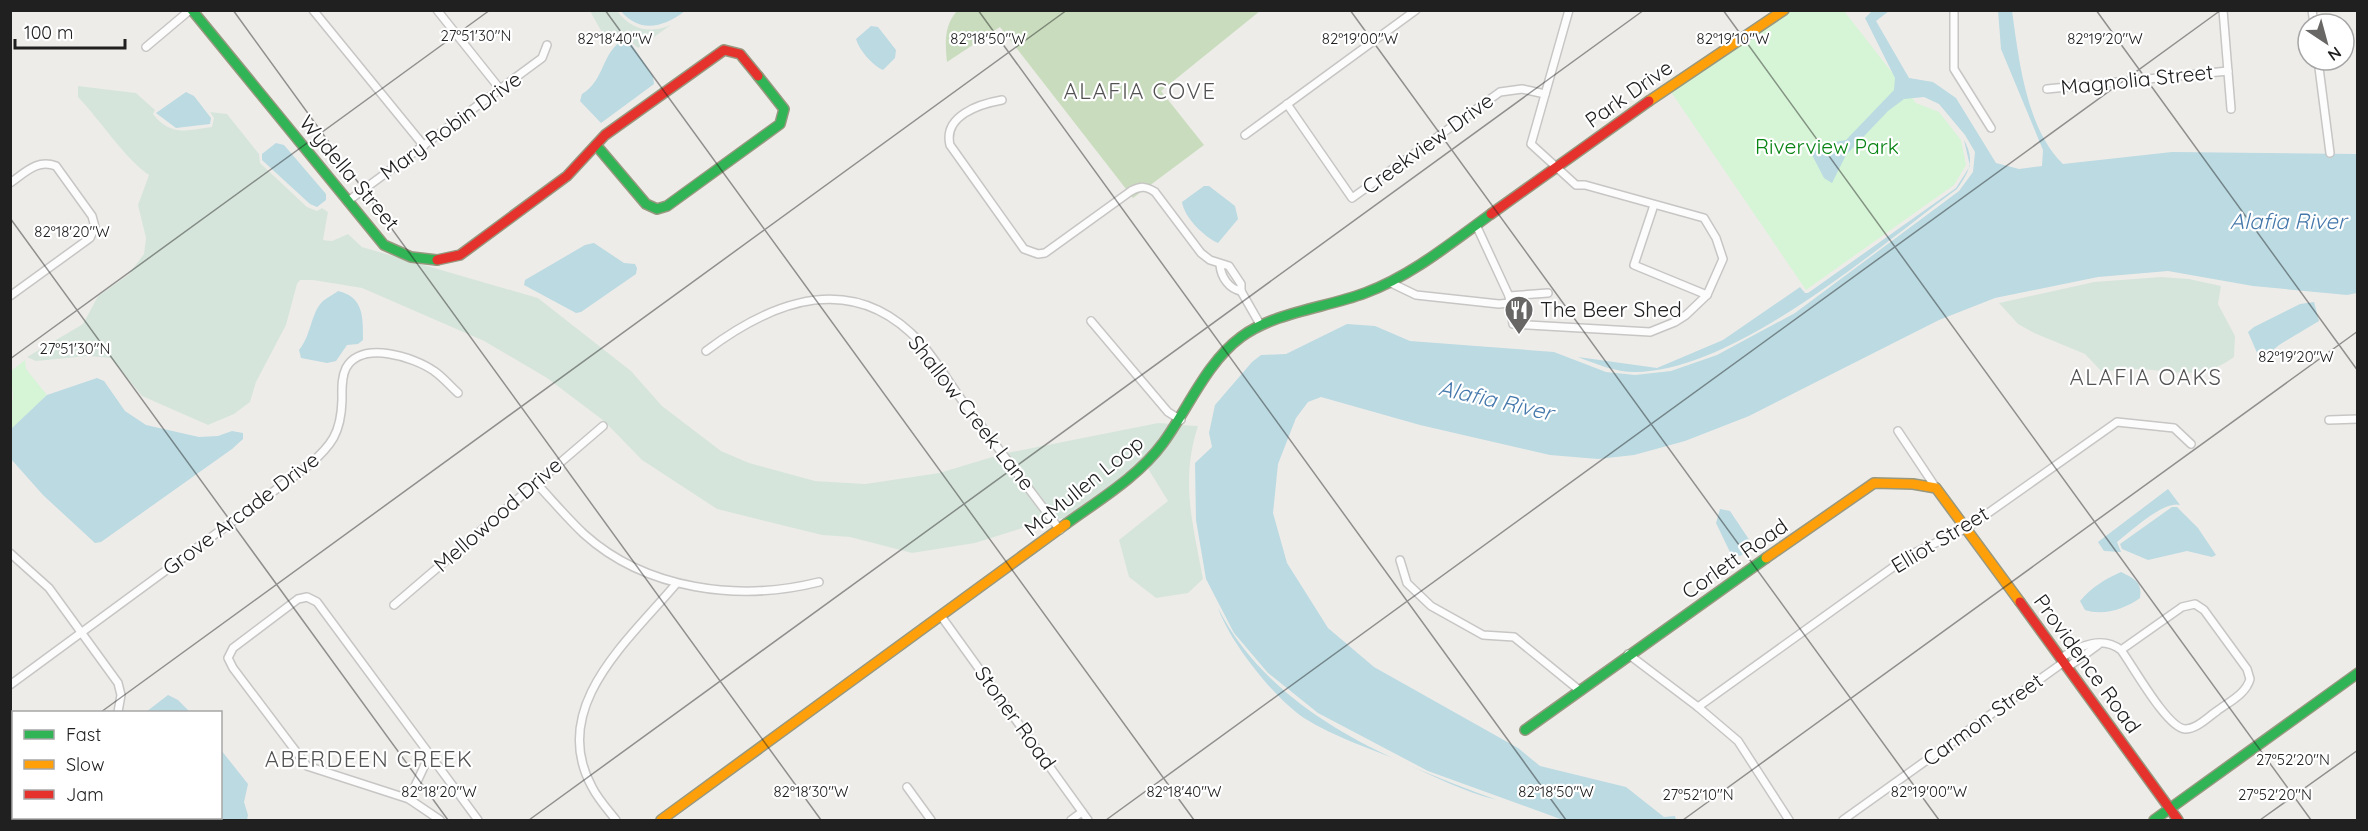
<svg xmlns="http://www.w3.org/2000/svg" width="2368" height="831" viewBox="0 0 2368 831" font-family="Quicksand,sans-serif">
<rect width="100%" height="100%" fill="#eeece9"/>
<path fill="#c9ddbe" d="M957 11H1260L1161 91 1204 145 1133 198 1000 27 947 62C945 43 944 25 957 11Z"/>
<g fill="#d6e5dc">
<path d="M590 11H617C632 30 649 34 671 25L638 48 628 39 608 43Z"/>
<path d="M78 86 136 93 155 110 153 114C171 137 187 130 212 127L214 118 210 112 227 114 259 154 260 163 307 207 317 211 322 208 328 212 323 240 332 241 348 234 362 247 538 298 631 371 662 406 721 451 749 463 815 481 865 484 939 473 999 455 1048 520 975 543 912 553 850 537 822 535 717 509 642 460 604 421 547 378 484 341 362 288 313 280H300L297 284 286 325 256 382 250 402 234 414 208 425 142 396 111 358 88 356 36 361 27 357 83 324 98 296 128 275 144 254 146 238 138 205 149 175C125 159 100 120 78 97Z"/>
<path d="M2161 277 2189 279 2221 286 2218 304 2235 336 2234 357C2198 384 2169 368 2130 369 2121 369 2111 371 2102 372L2085 354 2034 333 2018 324 1999 303 2094 282Z"/>
<path d="M1158 423 1173 424 1136 466 1069 518 1057 519 1007 453Z"/>
<path d="M1182 425 1198 426C1180 482 1193 523 1203 579L1188 593 1156 598 1129 577 1119 540 1168 501 1147 467Z"/>
</g>
<g fill="#d6f4d6">
<path d="M1790 11H1844L1916 103 1939 112 1961 140 1966 165 1954 185 1806 290 1671 92Z"/>
<path d="M25 360 26 369 47 395 11 430V402L13 399 11 371Z"/>
</g>
<g fill="#bbdae2">
<path d="M1998 10 2012 11C2019 60 2026 128 2063 164L2172 152 2357 154V293L2347 295 2253 286 2168 271 2098 277 1995 298 1939 320 1749 416 1685 441 1634 455 1598 459 1550 455 1420 425 1321 397 1308 402 1296 418 1278 464 1273 513 1287 563 1328 628 1374 667 1518 748 1540 766 1626 787 1664 817 1675 816 1676 820H1563L1428 771 1318 713 1268 673 1234 633 1206 579 1196 520 1195 463 1212 447 1209 433 1215 405 1252 362 1261 355 1286 354 1347 324 1375 326 1410 341 1554 352 1606 372 1635 375 1671 371 1717 355 1795 313 1959 191 1973 172 1975 152 1965 135 1939 104 1924 97 1904 99 1888 111 1846 155 1832 183 1824 178 1811 153 1814 146 1846 140 1894 90 1895 78 1865 18 1872 11H1889L1876 21 1909 78 1933 82 1956 98 1996 163 2019 169 2042 166 2043 150 2001 49Z"/>
<path d="M621 11H685C664 27 640 34 621 11Z"/>
<path d="M871 26 878 27 896 50 895 58 883 70C873 66 859 50 856 39Z"/>
<path d="M620 42 632 45 653 76 654 84 601 123 580 101 582 94C604 81 601 56 620 42Z"/>
<path d="M186 92 194 96 211 118 210 124 176 128 156 113Z"/>
<path d="M1964 140C1975 160 1970 171 1957 189 1877 248 1736 371 1635 372 1615 372 1596 364 1578 357L1657 368 1723 340 1800 287 1805 293H1808L1956 188 1970 166Z"/>
<path d="M276 143 284 145 326 194V200L317 207 310 204 262 160V154Z"/>
<path d="M1204 186H1209L1235 206 1238 219 1218 243C1204 237 1184 217 1182 202Z"/>
<path d="M594 243 624 263 635 264 637 268 636 274 581 312 576 313 524 285 525 280 585 245Z"/>
<path d="M338 291C364 297 363 318 363 340L358 344 347 345 336 361 327 363 301 358 299 350C311 336 311 313 322 302 326 298 333 295 338 291Z"/>
<path d="M2314 302 2319 321 2279 345 2267 355H2258L2248 332 2254 327 2300 304Z"/>
<path d="M97 378 104 381 125 411 146 425 199 437 218 436 232 431 243 433V439L232 449 101 542 95 543 43 495 11 459 10 430 47 395Z"/>
<path d="M2168 489 2180 505C2164 500 2130 532 2117 542L2121 552 2104 551 2098 542Z"/>
<path d="M2172 507H2177L2198 528 2216 555 2212 557 2187 551 2148 560 2122 549 2120 544Z"/>
<path d="M1720 509 1730 511 1750 541 1747 552 1740 556 1730 552 1716 523Z"/>
<path d="M2121 572C2133 578 2143 582 2140 598 2125 609 2103 616 2085 610L2080 601C2092 587 2105 579 2121 572Z"/>
<path d="M1218 608C1272 714 1391 761 1497 800 1462 791 1436 777 1404 763 1371 748 1335 738 1304 718 1274 698 1230 642 1218 608Z"/>
<path d="M168 695 178 700 190 712H146Z"/>
<path d="M221 750 248 784 244 802 248 815 247 820H149L147 818H220Z"/>
</g>
<g fill="none" stroke-linecap="round" stroke-linejoin="round">
<g stroke="#c7c6c5" stroke-width="10">
<g id="street">
<path d="M313 10 424 146"/>
<path d="M437 10 500 89"/>
<path d="M1954 10V69L1991 128"/>
<path d="M2223 10 2231 109"/>
<path d="M2312 10 2314 24"/>
<path d="M146 47 190 10"/>
<path d="M2318 60 2330 153"/>
<path d="M2047 89 2228 71"/>
<path d="M1002 100C979 104 943 116 950 145L1024 249 1038 254 1045 253 1131 191C1141 186 1146 186 1155 192L1201 253 1210 260 1229 266 1241 284V291L1261 326"/>
<path d="M1287 104 1352 198 1500 92 1522 89 1545 94"/>
<path d="M1245 135 1416 10"/>
<path d="M10 183C26 172 37 159 56 166L92 216 95 227 90 238 10 296"/>
<path d="M348 201 542 58 547 45"/>
<path d="M1654 205 1634 265 1707 295"/>
<path d="M1477 227 1509 296 1513 324 1650 332 1675 322 1686 315 1707 295 1723 259 1716 238 1704 218 1585 185H1576L1531 144 1569 10"/>
<path d="M1220 265C1221 277 1229 289 1241 291"/>
<path d="M1389 282 1416 295 1499 304 1510 303"/>
<path d="M1509 296 1548 293"/>
<path d="M1091 321 1168 412 1181 420"/>
<path d="M706 351C775 299 854 270 921 343 936 360 948 381 961 399 994 443 1027 487 1060 530"/>
<path d="M2329 420 2358 419"/>
<path d="M1898 431 1936 488"/>
<path d="M536 483C552 500 567 518 584 534 646 590 739 602 819 582"/>
<path d="M10 553 49 588 118 683 121 695 118 712"/>
<path d="M1400 560 1407 583 1431 606 1483 635 1514 637 1579 690"/>
<path d="M394 605 603 426"/>
<path d="M941 616 1088 820"/>
<path d="M1628 654 1698 707 1738 741 1789 820"/>
<path d="M2061 658C2079 646 2102 635 2121 650 2133 666 2167 728 2185 729 2197 729 2208 717 2217 711 2229 702 2246 694 2250 679L2247 669 2204 610 2195 604 2182 607 2121 650"/>
<path d="M2068 667 2098 645"/>
<path d="M10 685 308 466C332 445 341 433 342 400 342 390 341 378 346 368 362 340 414 357 434 371 443 377 450 386 458 393"/>
<path d="M1698 707 1910 555 1967 528 2117 422 2174 428 2191 444"/>
<path d="M907 787 931 820"/>
<path d="M409 799 429 756"/>
<path d="M84 818 86 820"/>
<path d="M440 820 409 799 307 766 233 668 228 658 233 648 298 599 307 597 317 602 478 820"/>
<path d="M616 820C608 810 598 799 592 787 548 707 629 640 676 584"/>
<path d="M1071 820 1082 812"/>
<path d="M1843 820 2064 662"/>
</g>
</g>
<g stroke="#97987f" stroke-width="12">
<g id="fast">
<path d="M192 10 384 245 411 257 437 260"/>
<path d="M596 145 646 204 657 209 667 206 780 124 784 109 758 76"/>
<path d="M1066 524C1099 500 1139 476 1163 443 1188 409 1206 363 1241 337 1275 312 1325 308 1365 293 1411 276 1451 243 1491 214"/>
<path d="M1525 730 1766 558"/>
<path d="M2154 820 2358 673"/>
</g>
</g>
<g stroke="#97987f" stroke-width="12">
<g id="slow">
<path d="M1649 101 1784 10"/>
<path d="M1766 558 1874 483 1913 484 1936 488 2020 602"/>
<path d="M661 820 1066 524"/>
</g>
</g>
<g stroke="#97987f" stroke-width="12">
<g id="jam">
<path d="M1491 214 1649 101"/>
<path d="M437 260 460 255 567 176 605 135 724 50 740 54 758 76"/>
<path d="M2020 602 2178 820"/>
</g>
</g>
<use href="#street" stroke="#fcfcfc" stroke-width="7"/>
<use href="#fast" stroke="#30b455" stroke-width="9"/>
<use href="#slow" stroke="#ff9f0a" stroke-width="9"/>
<use href="#jam" stroke="#e5322d" stroke-width="9"/>
</g>
<path fill="none" stroke="#202020" stroke-width="1.5" stroke-opacity="0.45" d="M233 10 821 820M605 10 1194 820M978 10 1566 820M1350 10 1939 820M1723 10 2311 820M2096 10 2358 371M10 218 448 820M10 359 490 10M101 712 1067 10M10 731 14 735M10 778 14 776M74 818 76 820M529 820 1644 10M1106 820 2221 10M1683 820 2358 331M2260 820 2358 750"/>
<defs>
<g id="restaurant-pin" transform="scale(1.5)"><path d="M0 17L-7.5 6A9.5 9.5 0 1 1 7.5 6Z" fill="#686766" stroke="#fff"/><path d="M-5-6h1v4h1v-4h1v4h1v-4h1v5L-1.5 .5V6h-2V.5L-5-1ZM5-6V6H3V1.5H1.5Q1.5-4 5-6Z" fill="#fff"/></g>
</defs>
<g fill-rule="evenodd">
<use href="#restaurant-pin" x="1519" y="310"/>
</g>
<g text-anchor="middle" stroke-width="4.5" stroke-linejoin="round" paint-order="stroke">
<g font-size="21" fill="#202020" stroke="#fff">
<text transform="translate(2137 80) rotate(-6)" y="7">Magnolia Street</text>
<text transform="translate(1629 94) rotate(-35)" y="7">Park Drive</text>
<text transform="translate(451 126) rotate(-36)" y="7">Mary Robin Drive</text>
<text transform="translate(1428 144) rotate(-36)" y="7">Creekview Drive</text>
<text transform="translate(349 173) rotate(50)" y="7">Wydella Street</text>
<text transform="translate(971 413) rotate(52)" y="7">Shallow Creek Lane</text>
<text transform="translate(1084 486) rotate(-39)" y="7">McMullen Loop</text>
<text transform="translate(241 514) rotate(-37)" y="7">Grove Arcade Drive</text>
<text transform="translate(498 515) rotate(-41)" y="7">Mellowood Drive</text>
<text transform="translate(1940 540) rotate(-31)" y="7">Elliot Street</text>
<text transform="translate(1735 559) rotate(-35)" y="7">Corlett Road</text>
<text transform="translate(2087 664) rotate(54)" y="7">Providence Road</text>
<text transform="translate(1015 718) rotate(54)" y="7">Stoner Road</text>
<text transform="translate(1983 720) rotate(-36)" y="7">Carmon Street</text>
</g>
<g font-size="21" fill="#088413" stroke="#fff">
<text x="1827" y="154">Riverview Park</text>
</g>
<g font-size="21" fill="#202020" stroke="#fff" text-anchor="start">
<text x="1540" y="317">The Beer Shed</text>
</g>
<g font-size="22" letter-spacing="1.5" fill="#535353" stroke="#fff">
<text x="1140" y="99">ALAFIA COVE</text>
<text x="2146" y="385">ALAFIA OAKS</text>
<text x="369" y="767">ABERDEEN CREEK</text>
</g>
<g font-size="22" font-style="italic" fill="#4578ab" stroke="#fff">
<text x="2288" y="229">Alafia River</text>
<text transform="translate(1496 400) rotate(13)" y="8">Alafia River</text>
</g>
</g>
<g font-size="15" text-anchor="middle" fill="#202020" stroke="#fff" stroke-width="4.5" stroke-linejoin="round" paint-order="stroke">
<text x="476" y="41">27°51'30"N</text>
<text x="615" y="44">82°18'40"W</text>
<text x="988" y="44">82°18'50"W</text>
<text x="1360" y="44">82°19'00"W</text>
<text x="1733" y="44">82°19'10"W</text>
<text x="2105" y="44">82°19'20"W</text>
<text x="72" y="237">82°18'20"W</text>
<text x="75" y="354">27°51'30"N</text>
<text x="2296" y="362">82°19'20"W</text>
<text x="2293" y="765">27°52'20"N</text>
<text x="439" y="797">82°18'20"W</text>
<text x="811" y="797">82°18'30"W</text>
<text x="1184" y="797">82°18'40"W</text>
<text x="1556" y="797">82°18'50"W</text>
<text x="1929" y="797">82°19'00"W</text>
<text x="1698" y="800">27°52'10"N</text>
<text x="2275" y="800">27°52'20"N</text>
</g>
<rect width="2368" height="831" fill="none" stroke="#202020" stroke-width="24"/>
<rect x="12" y="711" width="210" height="108" fill="#ffffff" stroke="#a6a6a6" stroke-width="1.5"/>
<rect x="24" y="730" width="30" height="9" fill="#30b455" stroke="#a6a6a6" stroke-width="1.5"/>
<text x="66" y="741" font-size="18" fill="#202020">Fast</text>
<rect x="24" y="760" width="30" height="9" fill="#ff9f0a" stroke="#a6a6a6" stroke-width="1.5"/>
<text x="66" y="771" font-size="18" fill="#202020">Slow</text>
<rect x="24" y="790" width="30" height="9" fill="#e5322d" stroke="#a6a6a6" stroke-width="1.5"/>
<text x="66" y="801" font-size="18" fill="#202020">Jam</text>
<g transform="translate(2326 42) rotate(144)"><circle r="28" fill="#ffffff" stroke="#a6a6a6" stroke-width="1.5"/>
<path d="M0-4.5L10 22L0 15L-10 22Z" fill="#686766"/>
<text y="-9" font-size="16" font-weight="bold" text-anchor="middle" fill="#202020">N</text>
</g>
<path d="M15 39v9h110v-9" fill="none" stroke="#202020" stroke-width="3"/>
<text x="24" y="39" font-size="18" fill="#202020" stroke="#ffffff" stroke-width="4.5" paint-order="stroke">100 m</text>
</svg>
